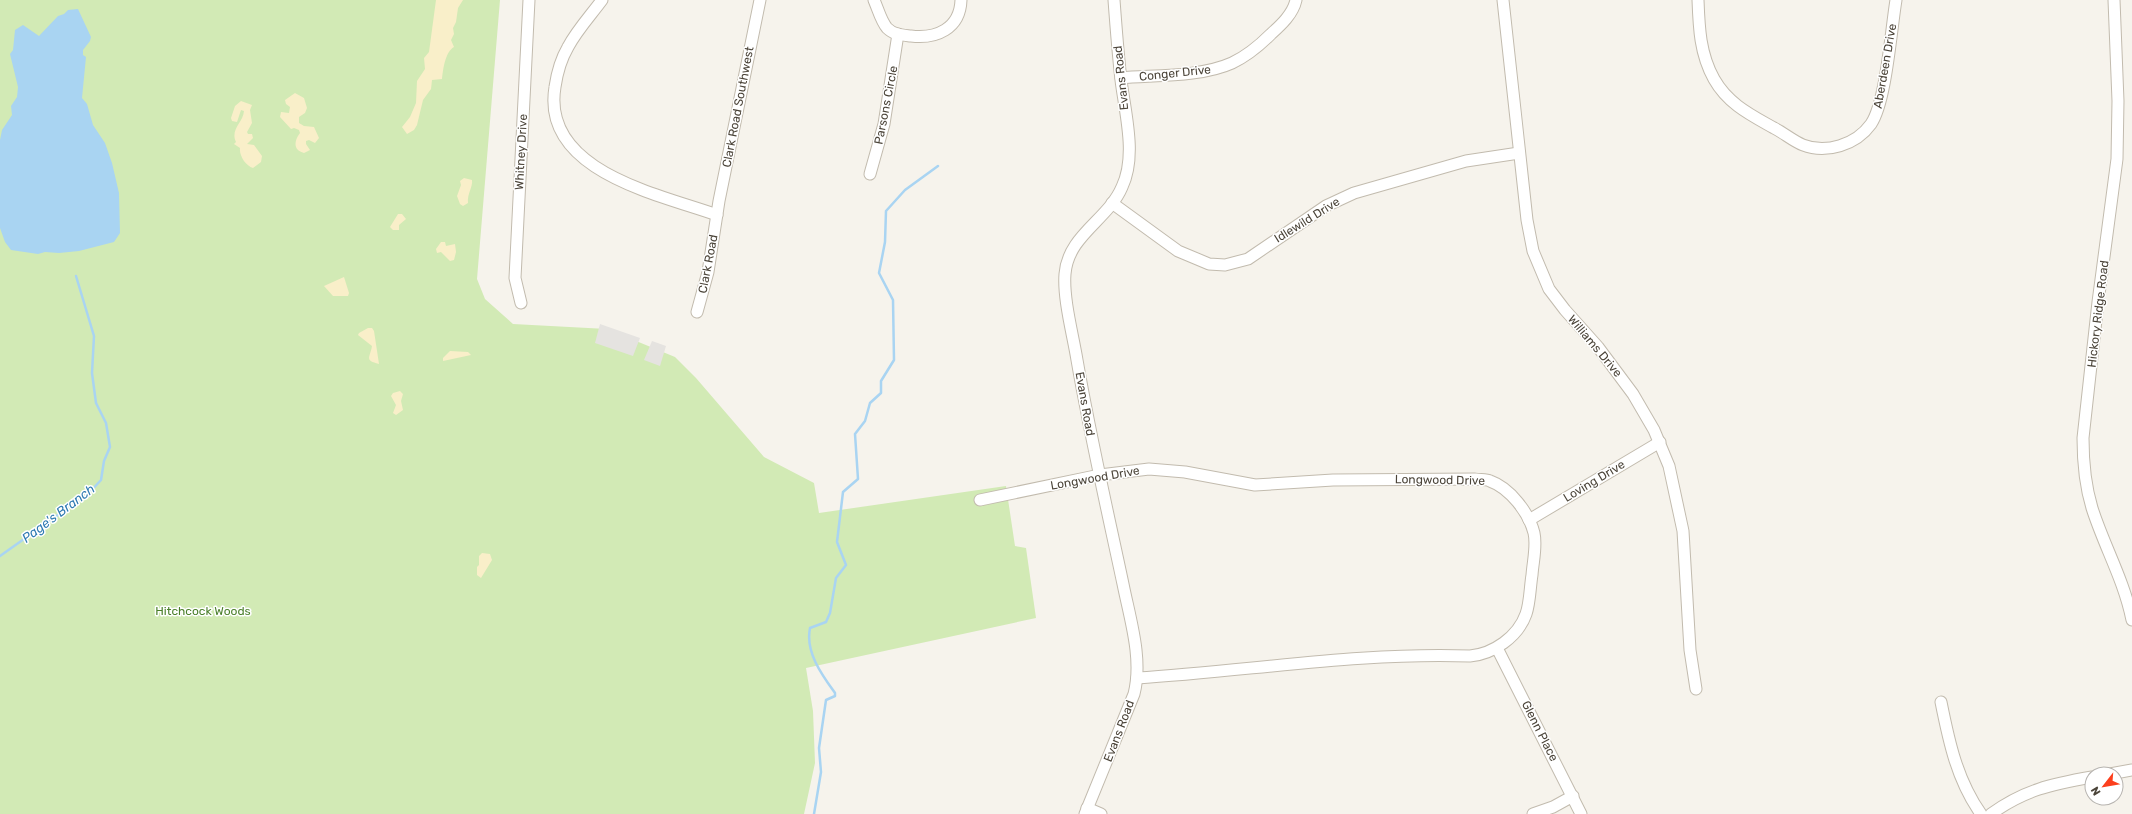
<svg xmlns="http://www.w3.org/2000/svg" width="2132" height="814" viewBox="0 0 2132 814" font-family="Rubik,sans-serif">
<rect width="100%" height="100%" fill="#f6f3ec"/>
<path fill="#d2eab5" d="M0 0H500L477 279 485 299 513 324 607 329 675 357 696 378 764 457 814 483 819 513 1006 486 1015 546 1026 548 1036 618 806 668 813 711 815 763 804 814H0Z"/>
<g fill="#f9efc9">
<path d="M436 0H463L458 8 456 22 453 28 454 34 451 40 454 47C445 52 443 70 442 79L432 80 431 89 423 100 417 125 414 130 407 134 402 127 410 117 416 103 417 81 425 69 424 58 429 52Z"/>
<path d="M295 93 304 98 307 108 305 113 299 117V123L304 126 314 127 319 138 315 143 309 140 306 141V144L310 150 304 153C293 150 294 141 300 133L299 130 294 128 291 129 280 117 281 112 289 113 290 107 286 104 285 100Z"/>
<path d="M241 101 252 105 250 110 252 123 247 132 248 134H252L253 138 247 144 254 145 262 156 261 162 253 168C246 166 239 156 240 148L234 144 236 142C230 129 243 123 244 111L241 110 237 122 232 121 231 118 235 106Z"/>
<path d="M464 178 472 180C473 187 467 194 468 203L463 206 460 204 457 196 461 185 460 181Z"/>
<path d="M398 214H402L406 219 399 225V230H393L390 227Z"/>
<path d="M441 242H445L446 246 455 244 456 252 454 260 450 261 441 252 437 253 436 249Z"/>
<path d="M344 277 349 293 348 296H333L324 286Z"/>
<path d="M368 328H372L374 331 379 364C364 360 370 358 372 346L358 335 359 333Z"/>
<path d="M450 351 468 352 471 355 443 361V358Z"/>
<path d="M400 391 403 394 401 401 403 410 396 415 393 413 396 405 391 396 393 393Z"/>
<path d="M482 553 490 554 492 560 481 578 477 575V567L479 565V556Z"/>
</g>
<g fill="#e5e3e0">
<path d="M600 324 640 338 633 356 595 343Z"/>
<path d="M652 341 666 346 660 366 644 360Z"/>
</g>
<path fill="#a9d4f2" d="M78 9 91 37 90 41 83 50V55L86 57 82 98 87 104 93 125 105 143 112 163 119 193 120 233 114 242 79 251 59 253 45 252 38 254 11 250 5 242 0 228V140L2 130 12 115 11 106 17 97 18 87 10 54 13 50 15 30 23 25 39 36 58 16 64 14 68 10Z"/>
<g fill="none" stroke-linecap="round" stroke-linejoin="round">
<g stroke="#a9d4f2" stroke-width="2.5">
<path d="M0 556 89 493 101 480 104 461 110 447 106 423 96 403 92 373 94 336 76 276"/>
<path d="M814 814 821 772 819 748 826 700 835 696V693C822 675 805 652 810 628L826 622 830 613 836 578 846 565 837 542 843 492 858 479 855 434 865 421 870 403 881 393V381L894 360 893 300 879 273 885 242 886 211 905 190 938 166"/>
</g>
<g stroke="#c2bbae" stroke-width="13">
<g id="street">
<path d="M602 0C591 15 577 30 568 47 561 59 557 73 555 87 541 171 658 194 717 215"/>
<path d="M874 0C878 9 881 21 887 28 894 35 902 35 911 36 936 39 960 29 961 0"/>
<path d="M1503 0 1527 220 1533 251 1549 289 1565 310 1598 347 1633 394 1654 430 1669 466 1683 531 1690 650 1696 689"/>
<path d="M1698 0C1699 28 1700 54 1714 79 1728 104 1751 115 1774 128 1784 133 1793 141 1803 145 1826 154 1856 145 1871 124 1886 102 1891 30 1896 0"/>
<path d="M2114 0 2118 101 2117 159 2098 302 2083 438C2083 462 2085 485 2092 508 2104 546 2124 580 2132 620"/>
<path d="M1121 78C1155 75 1201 77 1232 63 1247 56 1260 45 1271 34 1281 25 1293 14 1296 0"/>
<path d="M870 174 884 124 898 34"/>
<path d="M1112 203 1178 251 1209 264 1225 265 1248 259 1326 206 1354 193 1466 161 1519 153"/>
<path d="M521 303 515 278 529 0"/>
<path d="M697 312 708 272 719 201 760 0"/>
<path d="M980 500 1100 475 1149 469 1185 472 1255 485 1333 480 1475 479C1480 480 1486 479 1490 481 1510 488 1529 513 1534 533 1537 546 1533 561 1532 575 1530 587 1530 603 1526 614 1518 637 1493 654 1470 656 1359 652 1249 671 1137 678"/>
<path d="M1529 520 1660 442"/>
<path d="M1497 648 1581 814"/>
<path d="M1941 702C1949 742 1957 780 1981 814"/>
<path d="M2110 774 2132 770"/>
<path d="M1087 808 1101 814"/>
<path d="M1085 814 1134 694C1143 659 1130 619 1123 584 1107 509 1090 435 1077 360 1073 335 1063 299 1065 274 1068 235 1108 220 1122 187 1137 156 1125 113 1121 80 1118 53 1116 27 1114 0"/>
<path d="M1533 814 1553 807 1573 796"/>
<path d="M1991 814C2024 790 2052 784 2092 777"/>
</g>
</g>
<use href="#street" stroke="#fff" stroke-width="11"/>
</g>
<g text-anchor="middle" stroke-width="3" stroke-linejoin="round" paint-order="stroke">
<g font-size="12" fill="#4b4439" stroke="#fff">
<text transform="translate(1885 66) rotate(-80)" y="4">Aberdeen Drive</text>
<text transform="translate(1175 73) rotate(-6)" y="4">Conger Drive</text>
<text transform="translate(1121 78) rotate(-96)" y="4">Evans Road</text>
<text transform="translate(886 105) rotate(-79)" y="4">Parsons Circle</text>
<text transform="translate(738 107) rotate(-79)" y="4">Clark Road Southwest</text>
<text transform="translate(521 152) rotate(-87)" y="4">Whitney Drive</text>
<text transform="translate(1307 220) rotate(-32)" y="4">Idlewild Drive</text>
<text transform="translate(708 264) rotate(-79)" y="4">Clark Road</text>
<text transform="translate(2098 314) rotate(-83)" y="4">Hickory Ridge Road</text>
<text transform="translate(1595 346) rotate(50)" y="4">Williams Drive</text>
<text transform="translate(1085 404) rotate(80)" y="4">Evans Road</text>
<text transform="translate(1095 478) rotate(-10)" y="4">Longwood Drive</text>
<text transform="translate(1440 480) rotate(1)" y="4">Longwood Drive</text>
<text transform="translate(1594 481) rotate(-31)" y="4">Loving Drive</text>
<text transform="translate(1119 731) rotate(-69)" y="4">Evans Road</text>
<text transform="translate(1540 731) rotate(63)" y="4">Glenn Place</text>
</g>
<g font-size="12" fill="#4a7f2a" stroke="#fff">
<text x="203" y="615">Hitchcock Woods</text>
</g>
<g font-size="13" font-style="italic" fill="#2e7ab2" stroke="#fff">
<text transform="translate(58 513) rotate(-37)" y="5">Page's Branch</text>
</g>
</g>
<g transform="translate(2104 786) rotate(239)"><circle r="19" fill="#ffffff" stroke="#b7b4b0"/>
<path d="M0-3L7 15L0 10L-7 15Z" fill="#fc3f1d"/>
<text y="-6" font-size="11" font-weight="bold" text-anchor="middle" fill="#4b4439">N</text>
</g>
</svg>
